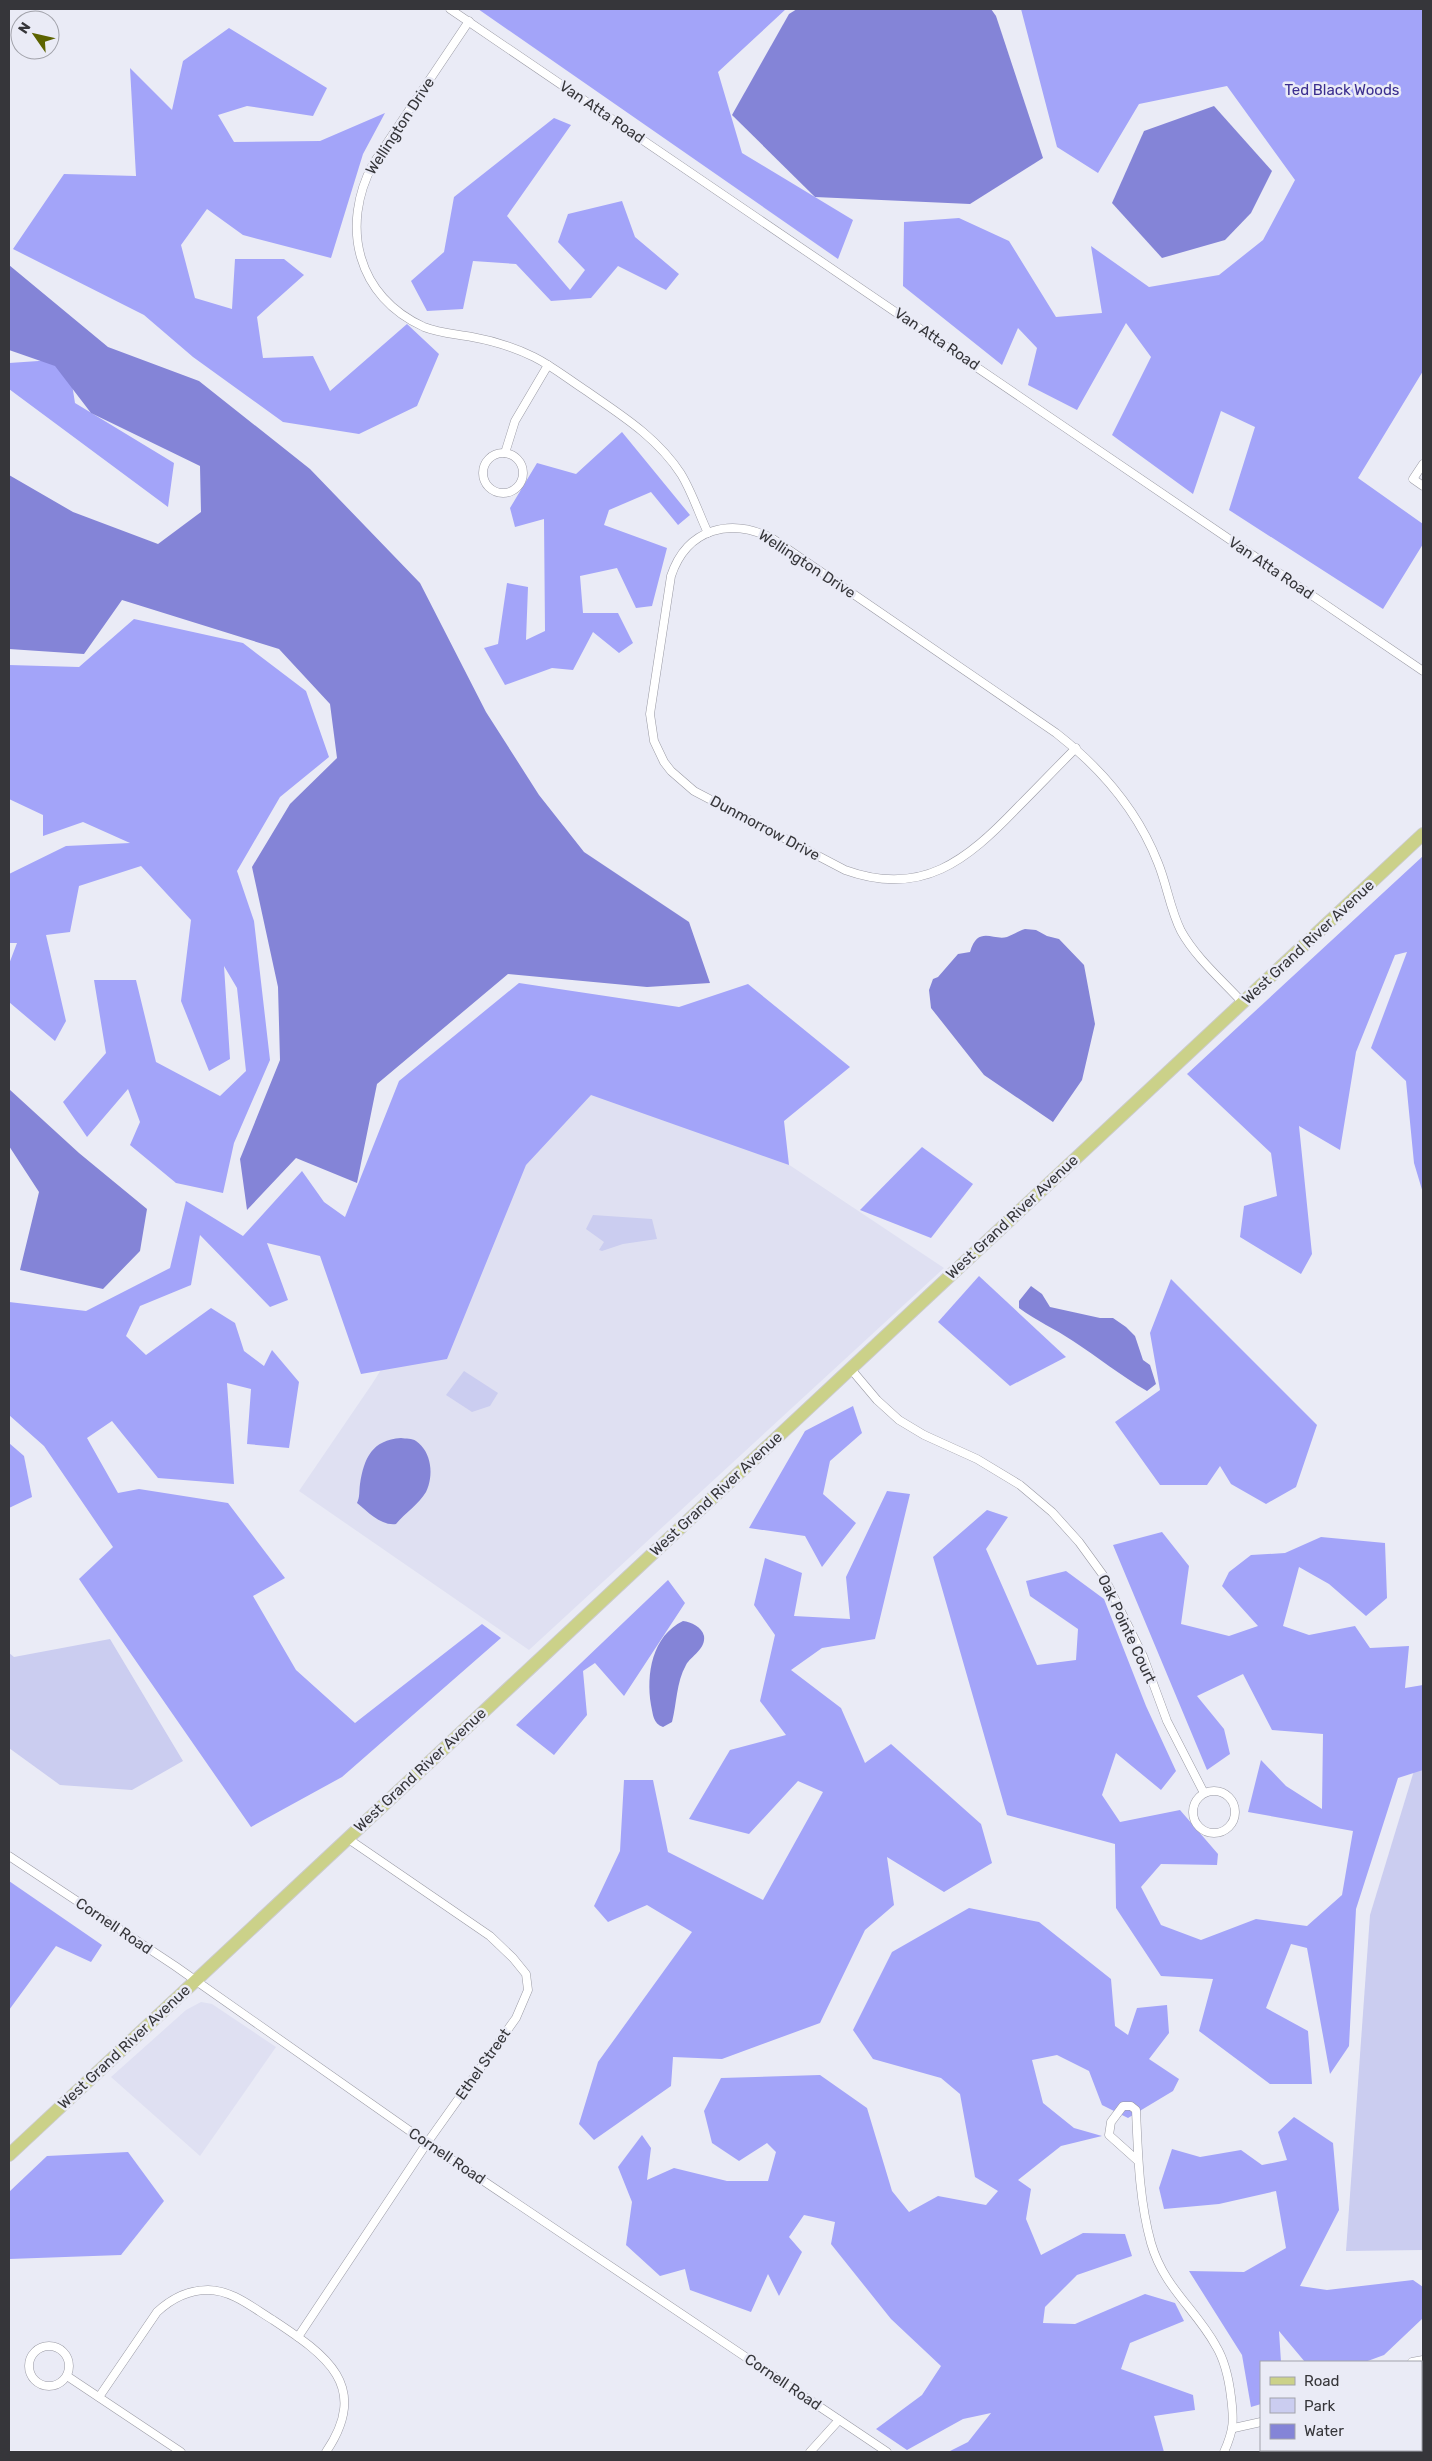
<svg xmlns="http://www.w3.org/2000/svg" width="1432" height="2461" viewBox="0 0 1432 2461" font-family="Rubik,sans-serif">
<rect width="100%" height="100%" fill="#eaebf6"/>
<g fill="#dfe0f2">
<path d="M593 1034 944 1268 529 1650 299 1491 372 1384Z"/>
<path d="M201 2002 212 2004 276 2047 200 2156 111 2077 186 2010Z"/>
</g>
<g fill="#cbcdf0">
<path d="M593 1215 652 1219 657 1239 623 1244 602 1251 599 1250 604 1242 586 1229Z"/>
<path d="M464 1371 498 1393 490 1406 472 1412 446 1395Z"/>
<path d="M110 1639 183 1761 132 1790 60 1785 9 1748V1653L14 1657Z"/>
<path d="M1423 1746V2250L1346 2251 1370 1915 1420 1751Z"/>
</g>
<g fill="#a3a4f9">
<path d="M478 9H786L718 72 742 153 853 220 838 259Z"/>
<path d="M1021 9H1423V371L1358 478 1423 524V544L1383 609 1229 510 1255 427 1221 411 1193 494 1112 435 1151 357 1126 323 1077 410 1028 385 1037 348 1018 328 1002 365 903 286 904 222 959 218 1009 241 1056 317 1102 313 1091 246 1149 287 1219 275 1263 240 1295 180 1227 86 1139 104 1098 173 1057 147Z"/>
<path d="M229 28 327 88 313 116 247 106 218 115 234 142 320 141 385 113 363 154 331 258 243 235 207 209 181 245 195 298 232 309 235 259H284L304 275 257 317 263 358 313 356 330 391 407 324 439 354 417 406 359 434 283 422 193 357 144 315 13 249 64 174 136 176 130 68 172 110 183 61Z"/>
<path d="M554 118 571 125 507 216 570 290 585 270 558 242 568 214 622 201 635 237 679 274 666 290 618 266 591 298 551 301 516 264 473 261 463 309 427 311 411 281 444 252 454 197Z"/>
<path d="M68 359 75 403 174 463 168 507 9 389V363Z"/>
<path d="M622 432 690 515 678 525 651 492 609 510 604 525 667 548 652 606 636 608 617 568 580 576 583 613H618L633 643 619 653 593 632 573 670 552 668 505 685 484 648 498 644 507 583 528 587 526 640 545 631 544 519 515 527 510 508 537 463 576 474Z"/>
<path d="M134 619 243 643 306 691 329 757 280 797 237 871 254 921 270 1060 234 1143 223 1193 176 1183 130 1145 140 1122 128 1089 87 1137 63 1102 106 1053 94 980H136L156 1062 220 1096 246 1071 237 988 224 966 230 1059 209 1071 181 1001 191 920 141 866 79 886 70 932 46 935 66 1021 55 1041 9 1002V964L17 943H9V874L66 846 130 843 83 822 43 836V815L9 799V665L79 667Z"/>
<path d="M1423 856V1193L1414 1163 1406 1081 1371 1048 1407 952 1395 955 1356 1052 1340 1150 1299 1126 1312 1254 1301 1274 1240 1237 1244 1206 1277 1196 1271 1153 1187 1074Z"/>
<path d="M519 983 679 1007 748 984 850 1067 784 1121 789 1165 591 1095 526 1165 447 1359 361 1374 320 1256 267 1243 288 1300 270 1307 200 1235 191 1285 140 1306 126 1336 146 1355 211 1308 235 1323 244 1351 264 1366 272 1350 299 1382 289 1448 247 1444 251 1389 227 1383 234 1484 158 1478 112 1421 87 1438 118 1493 139 1489 228 1503 285 1578 253 1596 296 1670 355 1723 482 1624 501 1638 342 1777 251 1827 79 1579 113 1547 44 1446 9 1415V1302L86 1311 170 1268 186 1201 243 1236 302 1171 324 1202 345 1217 399 1081Z"/>
<path d="M922 1147 973 1184 931 1238 860 1210Z"/>
<path d="M979 1276 1066 1357 1010 1386 938 1322Z"/>
<path d="M1171 1279 1317 1425 1296 1487 1266 1504 1231 1484 1220 1466 1207 1485H1160L1115 1422 1160 1390 1150 1333Z"/>
<path d="M853 1406 862 1433 830 1461 823 1494 856 1523 822 1567 805 1536 749 1528 805 1431Z"/>
<path d="M9 1443 24 1456 32 1497 9 1508Z"/>
<path d="M887 1491 910 1494 875 1639 822 1648 791 1670 841 1708 865 1763 891 1744 981 1824 992 1863 944 1892 887 1857 894 1905 865 1930 820 2023 722 2059 673 2057 671 2086 594 2140 579 2124 598 2062 692 1932 647 1905 608 1922 594 1906 620 1851 624 1780H653L668 1852 763 1900 823 1792 798 1781 749 1834 689 1819 730 1750 786 1735 760 1701 775 1635 754 1605 765 1558 802 1573 794 1616 850 1619 846 1577Z"/>
<path d="M987 1510 1008 1517 986 1549 1037 1665 1076 1660 1078 1629 1030 1596 1026 1581 1066 1571 1104 1599 1146 1706 1176 1771 1161 1790 1116 1753 1102 1795 1120 1822 1180 1810 1218 1854 1217 1865 1161 1864 1141 1887 1161 1925 1201 1940 1256 1919 1307 1926 1342 1895 1353 1831 1248 1812 1261 1760 1286 1786 1322 1809 1323 1734 1272 1730 1243 1674 1197 1696 1224 1729 1230 1754 1207 1770 1113 1545 1162 1532 1189 1566 1181 1624 1229 1636 1258 1626 1222 1586 1229 1572 1251 1555 1285 1553 1321 1537 1385 1543 1387 1598 1366 1616 1329 1584 1299 1567 1283 1626 1309 1635 1355 1626 1370 1648 1409 1646 1405 1688 1423 1685V1770L1398 1778 1356 1909 1349 2046 1330 2074 1307 1948 1291 1944 1266 2008 1308 2031 1312 2084H1270L1199 2031 1213 1979 1161 1976 1116 1908 1115 1844 1007 1815 933 1557Z"/>
<path d="M668 1580 685 1603 624 1696 595 1663 583 1671 587 1715 554 1755 516 1725Z"/>
<path d="M9 1881 102 1945 91 1962 56 1946 9 2010Z"/>
<path d="M969 1908 1039 1922 1111 1979 1115 2026 1128 2035 1137 2008 1167 2005 1169 2033 1149 2059 1179 2079 1173 2091 1128 2118 1102 2105 1089 2071 1057 2055 1032 2060 1043 2103 1074 2128 1102 2136 1061 2146 1018 2180 1031 2189 1026 2219 1041 2255 1083 2233 1125 2234 1132 2256 1077 2275 1045 2307 1043 2323 1075 2324 1145 2294 1175 2303 1184 2321 1130 2343 1121 2369 1193 2395 1195 2410 1154 2416 1164 2452H948L968 2442 991 2413 963 2419 907 2450 876 2429 922 2395 941 2366 891 2319 831 2244 835 2222 804 2215 789 2237 802 2252 779 2296 768 2274 751 2312 690 2290 685 2269 660 2276 626 2245 632 2202 618 2167 642 2135 651 2148 647 2180 674 2168 727 2181H768L776 2152 767 2143 739 2161 712 2143 704 2111 721 2078 820 2075 867 2108 892 2191 909 2212 938 2196 986 2205 998 2191 975 2177 960 2094 941 2078 873 2059 853 2030 892 1952Z"/>
<path d="M1294 2117 1333 2143 1339 2210 1300 2286 1327 2290 1413 2280 1423 2287V2318L1384 2355 1365 2362H1305L1279 2331 1281 2362H1261V2404L1251 2407 1242 2355 1189 2271 1244 2272 1286 2248 1276 2191 1219 2204 1164 2209 1159 2188 1172 2149 1200 2157 1241 2150 1262 2165 1287 2160 1278 2132Z"/>
<path d="M128 2152 164 2201 121 2255 9 2259V2192L47 2156Z"/>
</g>
<g fill="#8484d7">
<path d="M797 9H991L996 16 1043 158 970 204 815 197 732 115 789 14Z"/>
<path d="M1214 106 1272 171 1251 213 1225 240 1162 258 1112 203 1144 131Z"/>
<path d="M9 265 108 347 199 381 310 469 420 583 486 712 539 795 584 852 689 922 710 983 647 987 508 974 377 1084 357 1183 296 1158 247 1210 240 1159 280 1060 278 987 252 867 290 804 337 758 330 704 279 649 122 600 84 654 9 649V475L73 512 158 544 201 512 200 466 91 413 55 366 9 350Z"/>
<path d="M1025 929 1036 930 1047 936 1059 939 1084 965 1095 1024 1082 1080 1053 1122 984 1075 931 1008 929 990 933 979 938 977 958 954 970 952C978 925 993 941 1007 937 1013 935 1018 931 1025 929Z"/>
<path d="M9 1089 79 1153 147 1209 140 1251 103 1289 20 1270 39 1192 9 1146Z"/>
<path d="M1031 1286 1042 1294 1050 1307 1100 1318H1113L1126 1327 1135 1336 1143 1360 1150 1365 1156 1384 1147 1391C1121 1376 1098 1357 1073 1341 1055 1329 1037 1321 1019 1308V1301Z"/>
<path d="M401 1438C406 1439 412 1438 416 1441 432 1452 434 1476 426 1492 419 1504 405 1513 396 1524 381 1526 368 1512 357 1503 360 1497 359 1491 360 1484 364 1458 372 1440 401 1438Z"/>
<path d="M683 1621C691 1622 702 1627 704 1636 706 1649 691 1656 686 1665 676 1683 677 1703 672 1722L663 1727C653 1724 653 1714 651 1705 646 1674 652 1636 683 1621Z"/>
</g>
<g fill="none" stroke-linecap="round" stroke-linejoin="round">
<g stroke="#9a9aa4" stroke-width="9">
<g id="minor">
<path d="M450 9 1423 671"/>
<path d="M469 21 373 164C340 226 357 297 424 327 439 333 456 334 472 337 494 341 514 347 534 357 552 366 568 379 585 390 621 415 657 437 681 474 692 492 699 514 708 533"/>
<path d="M505 453 515 421 548 365"/>
<circle cx="503" cy="473" r="20"/>
<path d="M1423 464 1413 479 1423 486"/>
<path d="M1076 748C1056 768 1037 788 1017 808 967 860 922 898 845 870L694 791 671 771 664 762 654 741 650 714 671 576C687 528 731 517 773 539L1056 733C1101 768 1137 809 1158 863 1167 885 1170 909 1181 931 1196 958 1222 980 1243 1003"/>
<path d="M850 1368 877 1400 899 1420 924 1435 977 1459 1020 1485 1052 1512 1079 1542 1103 1575 1143 1656 1167 1721 1204 1793"/>
<circle cx="1214" cy="1812" r="21"/>
<path d="M9 1856 175 1966 427 2143 887 2452"/>
<path d="M1138 2161 1109 2135 1111 2122 1123 2106H1131L1136 2110C1138 2154 1139 2200 1151 2243 1164 2288 1195 2308 1216 2346 1225 2361 1229 2380 1231 2397 1234 2420 1234 2430 1224 2452"/>
<path d="M298 2337 427 2143 516 2018 528 1990 526 1974 513 1958 490 1936 347 1838"/>
<circle cx="49" cy="2366" r="20"/>
<path d="M1412 2362 1423 2360"/>
<path d="M67 2376 181 2452"/>
<path d="M1421 2393 1423 2392"/>
<path d="M99 2397 157 2312C171 2299 187 2290 208 2290 232 2290 253 2308 273 2320 326 2355 371 2386 326 2452"/>
<path d="M1234 2428 1261 2422"/>
<path d="M810 2452 839 2420"/>
</g>
</g>
<g stroke="#cbcbcc" stroke-width="14">
<path id="primary" d="M9 2155 1423 834"/>
</g>
<use href="#minor" stroke="#fff" stroke-width="8"/>
<use href="#primary" stroke="#cbd189" stroke-width="12"/>
</g>
<g text-anchor="middle" stroke-width="5" stroke-linejoin="round" paint-order="stroke">
<g font-size="15" fill="#3b2e8f" stroke="#eaebf6">
<text x="1342" y="95">Ted Black Woods</text>
</g>
<g font-size="15" fill="#36363a" stroke="#eaebf6">
<text transform="translate(602 112) rotate(34)" y="5">Van Atta Road</text>
<text transform="translate(400 126) rotate(-57)" y="5">Wellington Drive</text>
<text transform="translate(937 339) rotate(34)" y="5">Van Atta Road</text>
<text transform="translate(807 564) rotate(33)" y="5">Wellington Drive</text>
<text transform="translate(1271 568) rotate(34)" y="5">Van Atta Road</text>
<text transform="translate(765 828) rotate(28)" y="5">Dunmorrow Drive</text>
<text transform="translate(1308 942) rotate(-43)" y="5">West Grand River Avenue</text>
<text transform="translate(1012 1217) rotate(-43)" y="5">West Grand River Avenue</text>
<text transform="translate(716 1494) rotate(-43)" y="5">West Grand River Avenue</text>
<text transform="translate(1127 1629) rotate(65)" y="5">Oak Pointe Court</text>
<text transform="translate(420 1770) rotate(-43)" y="5">West Grand River Avenue</text>
<text transform="translate(114 1926) rotate(34)" y="5">Cornell Road</text>
<text transform="translate(124 2047) rotate(-43)" y="5">West Grand River Avenue</text>
<text transform="translate(483 2064) rotate(-55)" y="5">Ethel Street</text>
<text transform="translate(447 2156) rotate(34)" y="5">Cornell Road</text>
<text transform="translate(783 2382) rotate(34)" y="5">Cornell Road</text>
</g>
</g>
<rect width="1432" height="2461" fill="none" stroke="#36363a" stroke-width="20"/>
<rect x="1260" y="2361" width="162" height="90" fill="#eaebf6" stroke="#a2a3ab"/>
<rect x="1270" y="2377" width="25" height="8" fill="#cbd189" stroke="#a2a3ab"/>
<text x="1304" y="2386" font-size="15" fill="#36363a">Road</text>
<rect x="1270" y="2398" width="25" height="15" fill="#cbcdf0" stroke="#a2a3ab"/>
<text x="1304" y="2411" font-size="15" fill="#36363a">Park</text>
<rect x="1270" y="2424" width="25" height="15" fill="#8484d7" stroke="#a2a3ab"/>
<text x="1304" y="2436" font-size="15" fill="#36363a">Water</text>
<g transform="translate(35 35) rotate(304)"><circle r="24" fill="#eaebf6" stroke="#a2a3ab"/>
<path d="M0-4L9 19L0 12L-9 19Z" fill="#5c6300"/>
<text y="-8" font-size="14" font-weight="bold" text-anchor="middle" fill="#36363a">N</text>
</g>
</svg>
